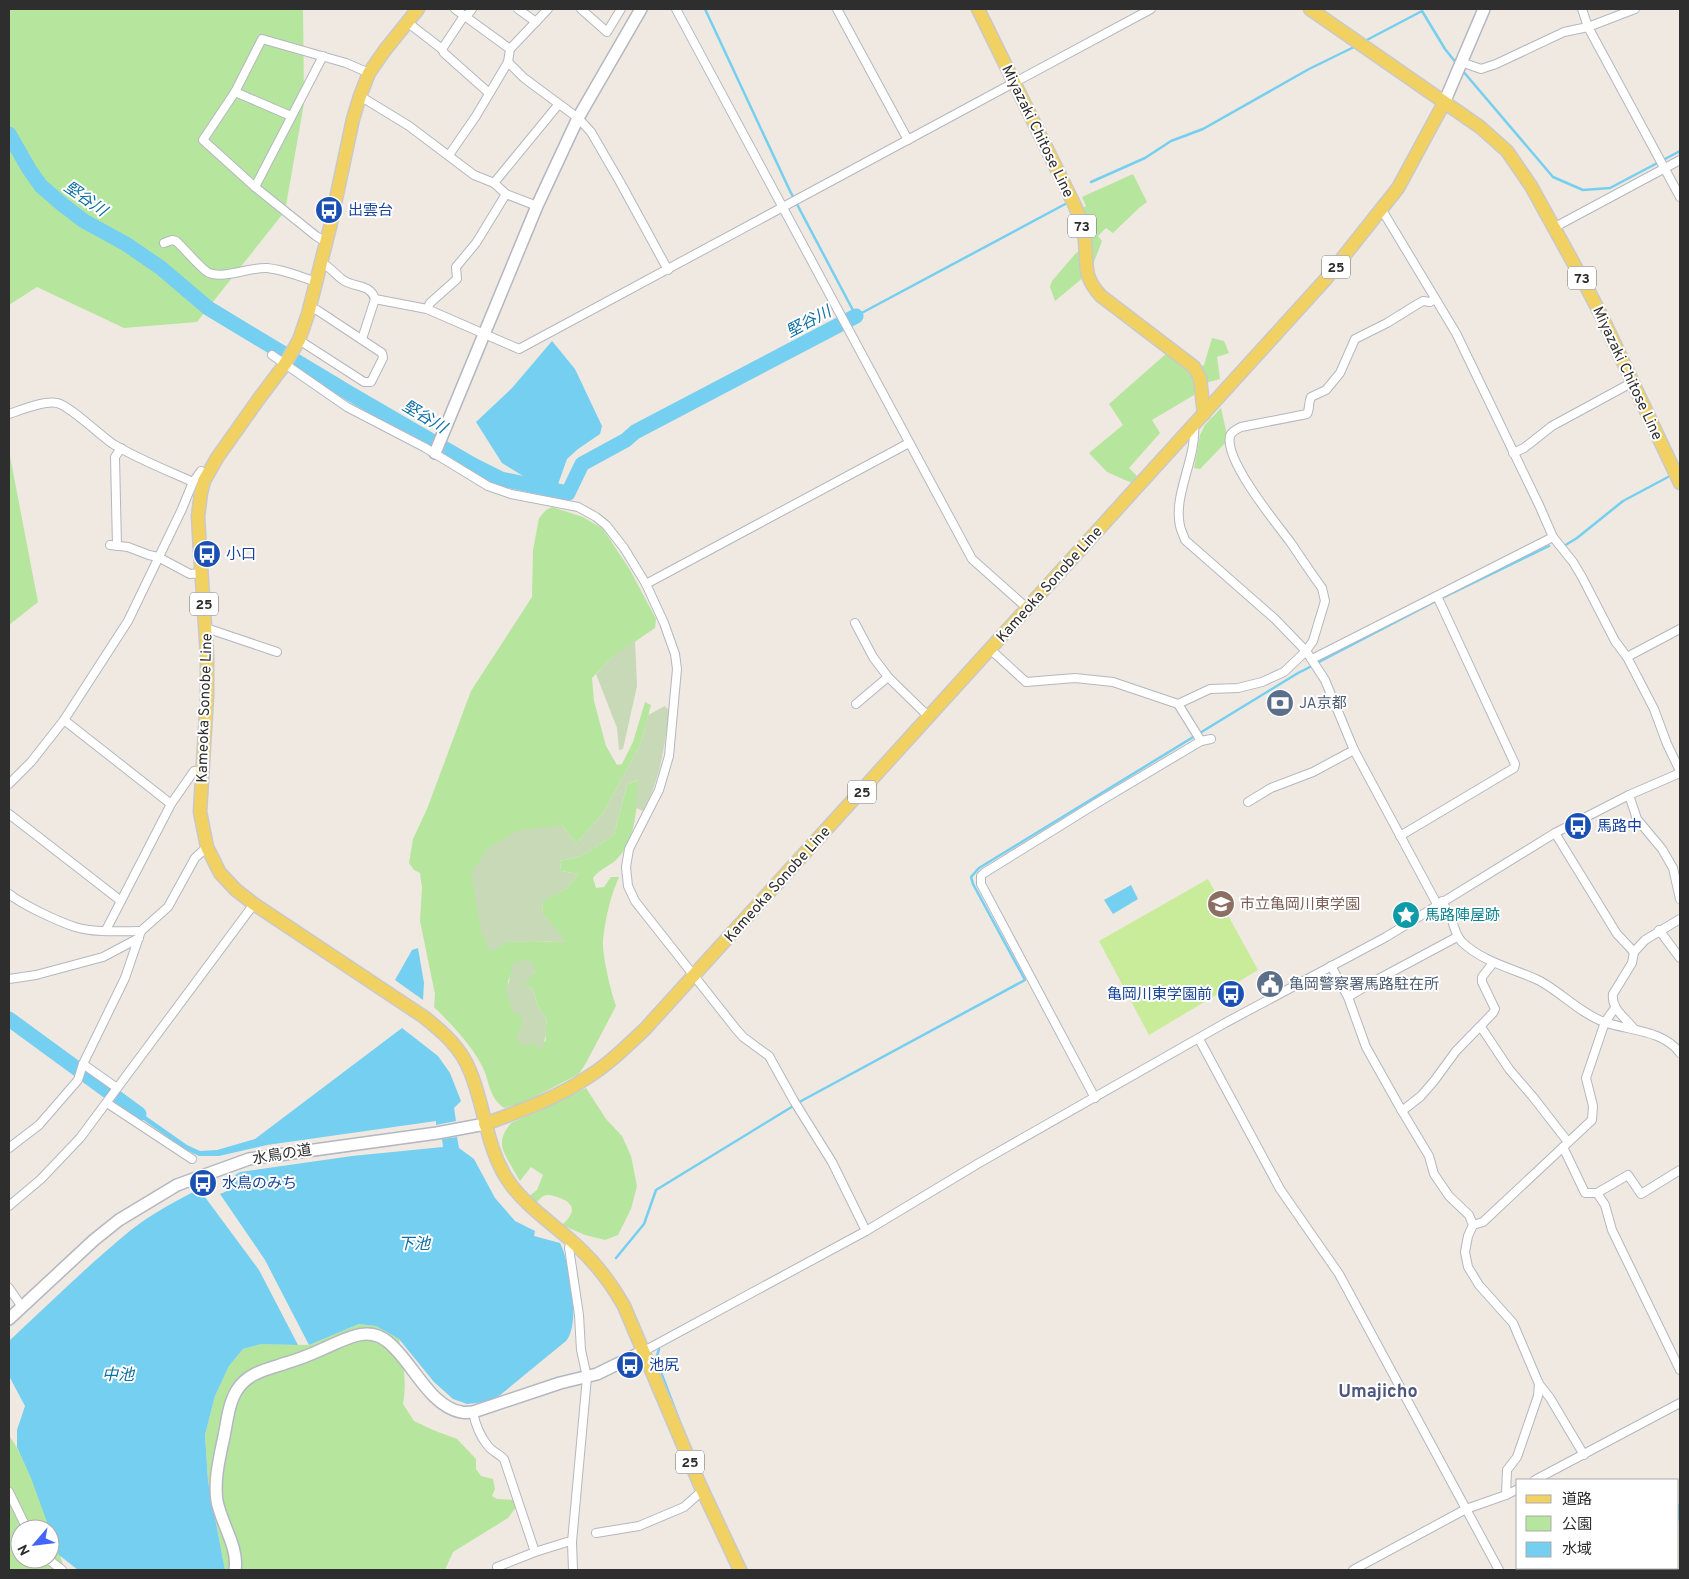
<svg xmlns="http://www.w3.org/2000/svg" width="1689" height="1579" viewBox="0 0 1689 1579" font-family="Overpass,'Noto Sans JP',sans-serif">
<rect width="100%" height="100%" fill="#efe9e1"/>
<g fill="#b6e59e" fill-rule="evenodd">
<path d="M9 9H303L304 103 285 211 197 322 124 328 37 287 9 305Z"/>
<path d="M1133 174 1147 202 1139 208 1113 233 1106 228 1098 236 1102 241 1092 267 1080 209 1086 206 1082 197Z"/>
<path d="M1080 251 1084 277 1055 301 1050 287 1052 281 1076 253Z"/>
<path d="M1212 338 1224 341 1229 353 1217 357 1220 379 1195 386 1194 395 1152 420 1160 433 1129 468 1137 476 1132 483 1107 472 1089 453 1123 425 1109 404 1167 353 1188 370 1204 365Z"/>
<path d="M1221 408 1228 440 1200 469 1194 468 1200 435 1205 425Z"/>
<path d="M9 451 38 602 9 625Z"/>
<path d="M552 507 583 517 603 529 630 570 656 619 655 628 611 658 592 678 594 701 606 746 617 765 622 764 633 742 645 702 651 705 640 745 604 812 576 844 562 825 508 942 529 941 566 942 542 913 543 900 566 889 579 874 561 871 560 861 581 856 614 835 627 784 639 780C636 808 637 840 615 861 607 867 599 870 593 878L596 888 604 887 611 877H619C610 897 605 920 603 941 602 955 611 992 616 1006L586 1063 579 1074 521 1104 504 1108C488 1097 490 1080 481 1064 469 1042 452 1025 434 1007L435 994 420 921 422 888 420 873 414 870 409 863 413 839 427 809 471 691 532 597 533 550 539 518 546 510ZM513 970 536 971 525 982V985L533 989 537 1004 547 1020 545 1032 546 1041 536 1045 522 1025V1016L509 986 508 981Z"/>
<path d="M586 1088 606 1119 622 1136 631 1156 637 1186 631 1209 618 1235 605 1240 585 1235 562 1225C573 1215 578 1205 560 1198 557 1197 552 1195 548 1195 542 1195 539 1200 535 1204L528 1197 537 1190 543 1175 531 1167 520 1181C516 1174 502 1152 502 1145 501 1137 506 1129 511 1123Z"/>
<path d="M359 1324 376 1326 399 1339C403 1362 407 1382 403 1404L414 1421 433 1430 457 1439 476 1459V1469L481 1476 493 1479 495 1489 492 1496 497 1499 514 1500 516 1507 508 1518 453 1552 445 1570H225L208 1481 205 1435 215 1396 229 1366 243 1349 262 1344 309 1345Z"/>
<path d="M9 1435C35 1474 49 1526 65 1570H9ZM20 1529H50V1559H20Z"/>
</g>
<g fill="#c8d9b8">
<path d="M635 640 637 686 623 749 619 750 617 728 596 674 611 658Z"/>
<path d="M665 706 669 711C665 745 660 781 643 811L636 808 638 780 627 784 614 835 581 856 560 861 561 871 579 874 566 889 543 901 542 913 567 942 529 941 508 942 490 952 481 931 471 873 488 848 519 830 562 825 576 844 604 812 640 745 648 715Z"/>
<path d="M523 960 532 962 536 971 526 982 525 985 533 989 537 1004 547 1020C545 1031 547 1039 541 1049L537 1048 536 1045 534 1043 522 1046 516 1038 522 1025V1016L513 1012 505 989 509 986C508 978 513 972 512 964Z"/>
</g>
<path fill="#c9ec9a" d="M1208 879 1258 970 1149 1035 1099 941Z"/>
<g fill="#75cff0">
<path d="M552 341 575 369 602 426 600 434 578 449 567 459 557 487 528 479 502 463 476 422 512 388Z"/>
<path d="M1131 885 1138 899 1113 914 1104 900Z"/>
<path d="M418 948 424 983 423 1000 395 980 412 950Z"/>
<path d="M402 1028 438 1056 450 1073 461 1101 454 1108 456 1121 436 1125V1121L267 1145 219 1156H199L184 1149 138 1116 140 1112 187 1145 200 1151 217 1150 255 1139Z"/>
<path d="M457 1137 459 1148 474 1159 495 1198 515 1221 535 1231 534 1236 560 1243C570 1263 581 1324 566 1341L499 1396 485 1402 467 1404 453 1399 434 1382 399 1339 376 1326 359 1324 309 1345 265 1260 220 1194C231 1190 235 1186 235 1175L240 1172 352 1156 443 1147 442 1139Z"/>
<path d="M199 1189 259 1270 298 1345 262 1344 243 1349 229 1366 215 1396 205 1435 208 1481 225 1570H78L59 1555 31 1478 17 1447V1430L25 1406 9 1376V1341C49 1304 88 1265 131 1230 151 1214 176 1201 199 1189Z"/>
</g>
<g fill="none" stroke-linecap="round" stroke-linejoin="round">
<g stroke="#75cff0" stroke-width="2.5">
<path d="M705 9 790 191 856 316 1069 202"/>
<path d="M1363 42 1422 11 1445 49 1457 64"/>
<path d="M1462 70 1553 177 1583 190 1610 188 1680 151"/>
<path d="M1091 182 1145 158 1171 141 1203 129 1309 69 1356 46"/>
<path d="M1564 546 1577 538 1623 501 1668 477"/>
<path d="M1319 662 1434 602 1549 546"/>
<path d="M616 1258 644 1224 656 1190 803 1100 1025 980 973 884 971 877 979 868 1298 673 1312 666"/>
<path d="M659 1349 656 1359 681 1425"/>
<path d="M744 1564 747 1570"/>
</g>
<g stroke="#75cff0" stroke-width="15">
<path d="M9 134 29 169 41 186 63 205 84 221 126 244 161 268 208 308 349 393 473 465 501 479 568 493 582 464 626 440 635 432 856 316"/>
<path d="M9 1019 139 1114"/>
<path d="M1678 1513 1680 1511"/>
<path d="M1573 1570 1578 1568"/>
</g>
<g stroke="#b4b7c1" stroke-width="10">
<g id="street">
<path d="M455 9 510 49 508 62 524 78 578 118 591 132 620 182 668 270"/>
<path d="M518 9 536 22"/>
<path d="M581 9 607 32 621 9"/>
<path d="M676 9 972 559 1027 608"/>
<path d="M837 9 908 140"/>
<path d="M1582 9 1588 27 1680 197"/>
<path d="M464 16 442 49 444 53 489 93"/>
<path d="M466 17 472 9"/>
<path d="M407 22 442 49"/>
<path d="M510 49 548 9"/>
<path d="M1461 62 1481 69 1496 64 1564 32 1588 27 1635 9"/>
<path d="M235 92 291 116"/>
<path d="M360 96 409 126 474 175 494 183 558 105"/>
<path d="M449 155 476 116 508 62"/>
<path d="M494 183 506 194 537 206"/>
<path d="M255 187 323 56"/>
<path d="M1382 210 1456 333 1539 505 1553 537 1573 562 1582 577 1615 641 1627 657 1654 709 1667 744 1680 771"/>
<path d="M1555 227 1680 160"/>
<path d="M326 242 316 236 255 187 203 140 235 92 262 39 346 63 369 73"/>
<path d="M164 243 172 240 176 241C184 248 202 270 209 273 224 279 250 267 267 268 284 270 300 276 316 282"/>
<path d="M321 262C330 267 335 274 343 280 354 288 370 283 375 299L427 309 519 349 1151 9"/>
<path d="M427 309 430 303 457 279 456 267 476 243 506 194"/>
<path d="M362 339 375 299"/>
<path d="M299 340 364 382H371L383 358 382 353 317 310 309 308"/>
<path d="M272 355 347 407 424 447 488 486 511 494 578 507 596 517 606 525 624 548 646 584 664 623 675 654 677 669 669 756 659 790 629 849 626 867 628 886 635 901 736 1029 743 1037 769 1056 794 1101 832 1162 866 1231"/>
<path d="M9 414C21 410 45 400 57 403 69 405 101 436 113 444 138 459 166 470 193 482"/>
<path d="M1194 425C1197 458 1173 494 1180 526 1181 531 1184 536 1185 540L1275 619 1306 651 1325 680 1354 750 1437 904"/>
<path d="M1513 453 1524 448 1552 426 1633 382"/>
<path d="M110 545 128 547 149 555 158 557 190 574 202 573"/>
<path d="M117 546 115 457 121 448"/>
<path d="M646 584 909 443"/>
<path d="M855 623 873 657 888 677 929 717"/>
<path d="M206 628 277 652"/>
<path d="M990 649 1026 682 1075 678 1113 682 1178 704 1210 689 1238 688 1262 682 1284 672 1306 651 1313 641 1325 601 1322 588C1311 573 1301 558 1291 543 1276 523 1224 460 1230 436 1232 431 1237 429 1241 427L1307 414C1310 409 1308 403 1311 397L1326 390 1340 373 1355 339 1387 323 1416 305 1423 301 1430 302 1435 299"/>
<path d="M1627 657 1680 629"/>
<path d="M1312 659 1553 537"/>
<path d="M856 704 888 677"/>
<path d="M1178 704 1201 741 1211 739"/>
<path d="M64 720 171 804"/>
<path d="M9 784 31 762 64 720 128 621 182 509 193 482 201 471 207 476"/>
<path d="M1629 795 1637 819 1662 849 1673 868 1680 899"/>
<path d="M1248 802 1271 788 1313 772 1354 750"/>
<path d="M9 814 121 901"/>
<path d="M1555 833 1617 934 1634 952"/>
<path d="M1400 836 1514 768 1515 764 1437 596"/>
<path d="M9 894C23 905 57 921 75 927 95 933 121 931 141 931"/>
<path d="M1442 901C1445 907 1448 912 1451 918 1455 927 1455 935 1462 942 1484 963 1513 968 1540 981 1562 993 1580 1013 1604 1022 1630 1031 1663 1030 1680 1053"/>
<path d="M106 930 171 804 194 771H202"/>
<path d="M1659 930 1680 958"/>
<path d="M1331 966 1348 997 1366 1047 1402 1111 1429 1156 1434 1174 1449 1196 1469 1215 1473 1225 1468 1236 1465 1252 1468 1267 1479 1285 1513 1323 1539 1384 1550 1398 1584 1455"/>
<path d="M9 979 36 975 103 957 139 938"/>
<path d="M1348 997 1371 983 1457 937"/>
<path d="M1481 1027 1509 1069 1533 1097 1568 1142"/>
<path d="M1634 1029C1625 1017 1611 1009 1613 994L1632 963 1634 952 1645 940 1680 919"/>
<path d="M1199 1039 1280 1189 1339 1274 1499 1570"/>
<path d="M83 1064 117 1088"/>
<path d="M1095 1098 981 884V876L984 873 1097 803 1201 741"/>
<path d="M107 1103 192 1159"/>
<path d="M1402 1111 1421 1096 1434 1081 1456 1051 1493 1013 1495 1009 1482 982V977L1493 963"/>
<path d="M1563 1147 1585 1193H1597L1628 1175 1641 1194 1680 1170"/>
<path d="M9 1148 39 1125 78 1080 83 1064 125 978 141 931 168 907 195 858 207 847"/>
<path d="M1597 1193 1605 1205 1612 1230 1680 1370"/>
<path d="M9 1206 41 1179 80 1138 254 904"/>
<path d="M1473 1225 1483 1222 1592 1120 1593 1106 1586 1078 1605 1022 1615 1008"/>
<path d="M571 1241 569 1248 579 1315 581 1350 587 1377 572 1542 573 1570"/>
<path d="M9 1288 22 1307"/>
<path d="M644 1351 866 1231 979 1163 1225 1023 1386 937 1555 833 1629 795 1680 773"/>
<path d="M473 1412C475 1423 480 1436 488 1446 492 1451 499 1454 504 1459L535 1552"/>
<path d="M1535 1480 1680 1403"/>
<path d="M9 1492 27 1529"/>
<path d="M1506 1495 1518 1489"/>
<path d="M596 1533 639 1526 684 1507 702 1491"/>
<path d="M48 1559 62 1570"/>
<path d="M498 1570 497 1567 535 1552 567 1542H572"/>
<path d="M1353 1570 1466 1509 1506 1495 1507 1470 1517 1457 1538 1396 1539 1384"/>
</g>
</g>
<g stroke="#b4b7c1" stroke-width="14">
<g id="secondary">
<path d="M1444 103 1484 9"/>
<path d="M435 453 537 206 578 118 641 9"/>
<path d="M9 1319 94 1240 119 1220 177 1185 249 1159 437 1133 485 1124"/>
<path d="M235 1570C239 1548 221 1523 217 1501 214 1481 219 1460 223 1441 227 1424 228 1404 237 1390 248 1372 269 1369 286 1363 300 1359 312 1354 325 1348 346 1339 368 1325 388 1342 412 1361 429 1406 461 1412 465 1413 469 1412 473 1412L560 1383 597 1374 644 1351"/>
</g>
</g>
<g stroke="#c9c9c9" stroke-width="15">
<g id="primary">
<path d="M418 9 385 50 369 73 360 96 353 119 330 227 308 314 299 340 285 364 258 400 217 458 204 481 201 493 198 516 200 551 207 655V697L200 812 207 847 220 873 236 890 254 904 424 1017C443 1032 461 1048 470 1071 485 1107 486 1146 507 1179 524 1205 552 1223 575 1244 595 1262 611 1283 624 1306L700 1485 740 1570"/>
<path d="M978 9 1075 206C1080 218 1084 229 1085 241 1087 265 1083 277 1101 296L1194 367 1200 378 1204 414"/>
<path d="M1310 9 1480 127 1507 151 1531 186 1585 284 1602 317 1680 483"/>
<path d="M485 1124C520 1111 557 1098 588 1077 609 1064 627 1046 645 1029L1325 280 1398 188 1444 103"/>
</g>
</g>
<use href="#street" stroke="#fff" stroke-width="8"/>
<use href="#secondary" stroke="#fff" stroke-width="11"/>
<use href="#primary" stroke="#f2d163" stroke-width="12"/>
</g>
<defs>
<g id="bus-disc" transform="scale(1.4375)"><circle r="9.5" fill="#1a4fb4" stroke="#fff"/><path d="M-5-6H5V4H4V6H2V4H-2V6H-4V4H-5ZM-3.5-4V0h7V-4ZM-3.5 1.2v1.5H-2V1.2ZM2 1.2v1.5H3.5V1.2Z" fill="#fff"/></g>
<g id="bank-disc" transform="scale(1.4375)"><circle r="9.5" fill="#5c6f8a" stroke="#fff"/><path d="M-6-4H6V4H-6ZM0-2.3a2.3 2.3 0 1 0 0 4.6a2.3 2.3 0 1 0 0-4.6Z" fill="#fff"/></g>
<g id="school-disc" transform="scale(1.4375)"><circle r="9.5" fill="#8d6e63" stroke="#fff"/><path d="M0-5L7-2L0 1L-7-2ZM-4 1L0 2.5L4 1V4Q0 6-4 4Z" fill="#fff"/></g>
<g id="sight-disc" transform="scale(1.4375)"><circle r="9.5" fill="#0f9aa8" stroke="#fff"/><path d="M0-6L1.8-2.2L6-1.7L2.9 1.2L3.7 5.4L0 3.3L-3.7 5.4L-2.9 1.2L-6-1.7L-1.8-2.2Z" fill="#fff"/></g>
<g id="civic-disc" transform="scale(1.4375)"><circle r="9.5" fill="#5c6f8a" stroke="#fff"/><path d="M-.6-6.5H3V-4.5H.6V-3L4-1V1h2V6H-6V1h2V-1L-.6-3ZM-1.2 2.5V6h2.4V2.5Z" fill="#fff"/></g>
</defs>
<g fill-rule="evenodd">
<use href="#bus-disc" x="329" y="210"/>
<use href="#bus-disc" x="207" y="554"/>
<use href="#bank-disc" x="1280" y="703"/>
<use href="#bus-disc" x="1578" y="826"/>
<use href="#school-disc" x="1221" y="904"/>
<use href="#sight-disc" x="1406" y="915"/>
<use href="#civic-disc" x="1270" y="984"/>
<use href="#bus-disc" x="1231" y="994"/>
<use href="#bus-disc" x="203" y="1183"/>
<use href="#bus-disc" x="630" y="1365"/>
</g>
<g text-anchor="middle" stroke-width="4" stroke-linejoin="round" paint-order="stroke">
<g fill="#fff" stroke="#6d6d6d" stroke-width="1">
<rect x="1068" y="214.5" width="28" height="23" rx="4"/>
<rect x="1322" y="255.5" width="28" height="23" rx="4"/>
<rect x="1568" y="266.5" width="28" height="23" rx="4"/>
<rect x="190" y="592.5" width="28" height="23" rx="4"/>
<rect x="848" y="780.5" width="28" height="23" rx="4"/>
<rect x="676" y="1450.5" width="28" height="23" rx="4"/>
</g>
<g font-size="14" font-weight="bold" fill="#2e2e2e">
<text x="1082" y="231">73</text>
<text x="1336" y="272">25</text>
<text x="1582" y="283">73</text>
<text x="204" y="609">25</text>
<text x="862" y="797">25</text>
<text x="690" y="1467">25</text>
</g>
<g font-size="15" fill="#2e2e2e" stroke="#fff">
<text transform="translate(1038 131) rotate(64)" y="5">Miyazaki Chitose Line</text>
<text transform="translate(1628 373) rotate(65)" y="5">Miyazaki Chitose Line</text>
<text transform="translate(1049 584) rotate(-48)" y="5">Kameoka Sonobe Line</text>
<text transform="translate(204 708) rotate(-88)" y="5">Kameoka Sonobe Line</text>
<text transform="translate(777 884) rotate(-48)" y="5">Kameoka Sonobe Line</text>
<text transform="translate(282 1154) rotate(-9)" y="5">水鳥の道</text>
</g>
<g font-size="15" fill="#164399" stroke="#fff" text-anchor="start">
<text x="348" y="215">出雲台</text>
<text x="226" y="559">小口</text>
<text x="1597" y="831">馬路中</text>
<text x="1212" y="999" text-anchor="end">亀岡川東学園前</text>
<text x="222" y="1188">水鳥のみち</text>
<text x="649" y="1370">池尻</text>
</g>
<g font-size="15" fill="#4e5e75" stroke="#fff" text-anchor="start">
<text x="1299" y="708">JA京都</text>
<text x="1289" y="989">亀岡警察署馬路駐在所</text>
</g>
<g font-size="15" fill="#785e54" stroke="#fff" text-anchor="start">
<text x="1240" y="909">市立亀岡川東学園</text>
</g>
<g font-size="15" fill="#0d838f" stroke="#fff" text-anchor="start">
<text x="1425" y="920">馬路陣屋跡</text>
</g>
<g font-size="16" font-style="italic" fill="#0d6fa3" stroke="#fff">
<text transform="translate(86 198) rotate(35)" y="6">堅谷川</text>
<text transform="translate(808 321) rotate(-28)" y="6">堅谷川</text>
<text transform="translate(425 416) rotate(31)" y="6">堅谷川</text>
<text x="414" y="1249">下池</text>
<text x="118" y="1380">中池</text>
</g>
<g font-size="18" font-weight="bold" fill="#4d5680" stroke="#fff">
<text x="1378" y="1397">Umajicho</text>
</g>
</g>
<rect width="1689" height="1579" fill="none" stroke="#2e2e2e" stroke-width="20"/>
<rect x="1516" y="1479" width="162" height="90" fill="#ffffff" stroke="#ababab"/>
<rect x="1526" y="1495" width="25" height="8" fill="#f2d163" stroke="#ababab"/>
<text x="1562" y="1504" font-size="15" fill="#2e2e2e">道路</text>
<rect x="1526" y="1516" width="25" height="15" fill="#b6e59e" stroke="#ababab"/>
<text x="1562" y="1529" font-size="15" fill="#2e2e2e">公園</text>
<rect x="1526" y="1542" width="25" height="15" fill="#75cff0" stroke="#ababab"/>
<text x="1562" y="1554" font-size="15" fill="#2e2e2e">水域</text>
<g transform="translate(35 1544) rotate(242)"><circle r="24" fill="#ffffff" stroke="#ababab"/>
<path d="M0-4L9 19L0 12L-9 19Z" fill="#4264fb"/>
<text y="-8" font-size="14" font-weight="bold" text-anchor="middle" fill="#2e2e2e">N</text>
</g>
</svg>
